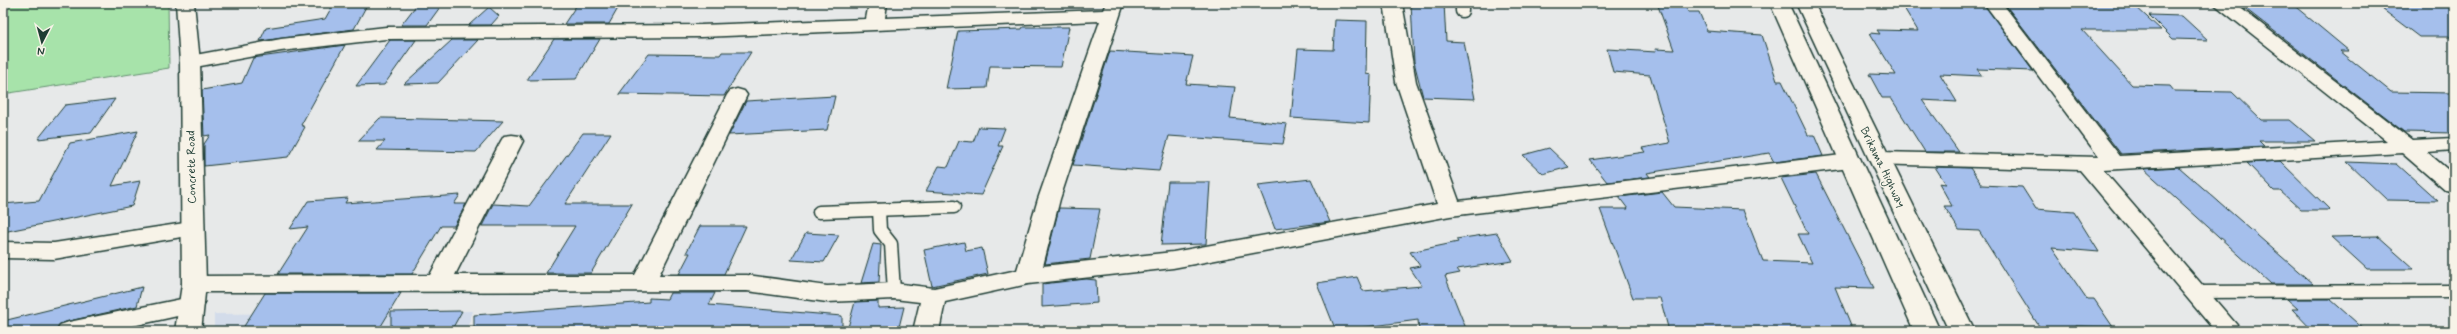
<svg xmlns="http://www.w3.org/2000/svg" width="2457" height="334" viewBox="0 0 2457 334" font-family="Mynerve,sans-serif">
<rect width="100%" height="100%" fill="#e7e9e9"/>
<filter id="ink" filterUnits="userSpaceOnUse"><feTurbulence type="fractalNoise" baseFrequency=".025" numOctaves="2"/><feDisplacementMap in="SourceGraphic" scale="8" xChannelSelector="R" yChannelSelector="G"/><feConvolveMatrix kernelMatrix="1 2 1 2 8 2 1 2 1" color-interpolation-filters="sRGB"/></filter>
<g filter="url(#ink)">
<path fill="#d3dcea" d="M473 311 467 331H214V314Z"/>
<path fill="#a7e3aa" stroke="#63906f" d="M3 3H168L169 68 3 94Z"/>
<g fill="#a5bfec" stroke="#1f3d34">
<path d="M334 3H368L354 29 260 41 266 28 325 19Z"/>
<path d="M418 3H443L427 25H401Z"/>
<path d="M578 3H621L609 24H564Z"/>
<path d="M1411 3H1444L1446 41 1464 42 1475 99 1423 97 1414 62Z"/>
<path d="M1657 3H1684L1688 12H1699L1707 31 1762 35 1777 81H1782L1808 135H1814L1823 156 1774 162 1769 153 1647 173 1650 177 1607 182 1590 160 1645 152 1642 148 1670 143 1650 75 1613 72 1607 49 1656 52 1655 49 1674 50Z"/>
<path d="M1901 3H1983L2033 71 1977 69 1982 76 1940 74 1957 102 1922 100 1959 152H1925L1891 98H1882L1869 74 1896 75 1870 33 1880 34 1877 30 1918 31Z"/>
<path d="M2004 3H2124L2126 5H2134L2161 30H2082L2132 85 2170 86 2174 91 2232 92 2261 120H2290L2315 141H2259L2264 146 2121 154Z"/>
<path d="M2238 3H2291L2349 51H2340L2391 92 2454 93V133L2404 132Z"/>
<path d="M2374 3H2454V37H2419Z"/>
<path d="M489 7 499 16 491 25H469Z"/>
<path d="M2149 15 2182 16 2208 40 2173 39Z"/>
<path d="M1335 20 1367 21 1366 74 1371 75 1369 123 1291 118 1298 49 1333 50Z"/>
<path d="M1023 27H1069L1061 67 990 66 987 88 946 89 958 31 1022 29Z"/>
<path d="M554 39H600L576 79 527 80Z"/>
<path d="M390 40H416L384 85 356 86Z"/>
<path d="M452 40H478L438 83 404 84Z"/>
<path d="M345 45 301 125 305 127 288 157 204 166V144L210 135 204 136 202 90 242 83 253 58Z"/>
<path d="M1110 51 1193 56 1186 84 1235 87 1230 118 1287 124 1283 144 1169 136 1159 171 1073 165Z"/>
<path d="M722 52H751L724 96 619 94 649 54 720 55Z"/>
<path d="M835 96 827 130 729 135 746 101Z"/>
<path d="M115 99 91 133 38 139 65 105Z"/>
<path d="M380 118H385L503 121 476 152 377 150 385 141H358Z"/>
<path d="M979 127 1005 128 998 146H1003L981 195 926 191 939 166 948 167 959 141 973 142Z"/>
<path d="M138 131 112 186 140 181 132 206 3 232V204L39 201 70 143Z"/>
<path d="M583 133H611L565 204H632L591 273H546L575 226H482L493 204 529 206Z"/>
<path d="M1549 148 1569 167 1543 174 1523 155Z"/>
<path d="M2280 161 2330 210H2301L2280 191H2274L2247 163Z"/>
<path d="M2347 162 2397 164 2438 201 2387 200Z"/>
<path d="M1935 167 1970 168 1982 185 2022 187 2036 209 2074 212 2099 252 2052 248 2087 299H2094L2113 327 2075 326 2078 331H2042L1979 231 1959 230 1944 206H1952L1939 183 1946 184Z"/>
<path d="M2179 167 2313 284H2271L2144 169Z"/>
<path d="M1816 174 1874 288 1835 287 1853 331H1669L1660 298H1633L1600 209H1628L1619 197 1662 192 1674 207 1743 210 1763 261 1812 263 1798 234H1808L1781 178Z"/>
<path d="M1311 179 1330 222 1275 229 1258 185Z"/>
<path d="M1168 182H1210L1206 244 1161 245Z"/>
<path d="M460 195 454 204H466L454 226H441L412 274H278L308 227 290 229 308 201 348 198 345 203Z"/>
<path d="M1059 208 1100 209 1090 259 1045 264Z"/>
<path d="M700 226H746L724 274H679L690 253H686Z"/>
<path d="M806 233 839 235 824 262 791 260Z"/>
<path d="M1497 233 1513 261 1457 269 1460 273 1445 276 1467 331H1419L1418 320 1336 331 1317 283 1357 277 1363 291 1422 286 1410 268 1420 266 1410 252 1458 242 1456 239Z"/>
<path d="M2377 236 2414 269H2367L2332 237Z"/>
<path d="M964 242 966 251 982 248 988 274 932 286 924 250Z"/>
<path d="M873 244 881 245 879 282 861 283Z"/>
<path d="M1086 279 1096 280 1097 303 1042 307V284Z"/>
<path d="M142 287 137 306 69 321 60 324 55 331H3V321Z"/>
<path d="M265 293H401L378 331H241Z"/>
<path d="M670 293H715L709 305 842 316V331H474V315L649 302V298L667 299Z"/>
<path d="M2287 299H2330L2366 331H2313L2292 309H2298Z"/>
<path d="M878 301V308L904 307 898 331H847L855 302Z"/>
<path d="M462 311 451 331H391V312Z"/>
</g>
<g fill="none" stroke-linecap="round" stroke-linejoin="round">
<g stroke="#1f3d34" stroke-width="15">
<g id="service">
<path d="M1462 3V11"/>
<path d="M879 210 880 230 891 244 894 291"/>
<path d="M819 212 954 207"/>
<path d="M2195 292 2454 291"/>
</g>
</g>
<g stroke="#1f3d34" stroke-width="3">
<g id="minor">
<path d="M869 3H887L885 18 1103 10 1106 3H1124L1060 199 1043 266 1173 252 1437 204 1396 82 1384 3H1402L1416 82 1459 201 1850 154 1858 156 1861 161 1858 166 1850 168 1450 216 1173 268 1028 284 945 302 939 331H913L920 302 894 299 827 302 747 291 194 292 185 290 182 284 185 278 194 276 430 275 501 141 504 136 512 135 520 136 523 141 455 275H635L727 95 730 91 737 89 744 91 747 95 659 275H747L827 286 894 283 934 288 1017 270 1038 199 1100 21 701 37 386 39 281 51 190 68 183 66 180 62 183 58 190 56 281 39 386 27 701 25 866 19Z"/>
<path d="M1984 3H2002L2120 156 2387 141 2213 3H2234L2412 140 2454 138V150L2427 152 2454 175V193L2446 191 2402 153 2103 170 2242 331H2215L2080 170 1872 164 1869 159 1872 154 1880 152 2099 157Z"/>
<path d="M191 222 199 224 203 229 199 234 54 259 3 258V242L54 243Z"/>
<path d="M191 297 200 299 204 305 200 311 110 331H56L60 325 69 322Z"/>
</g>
</g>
<g stroke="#1f3d34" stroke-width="3">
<path id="tertiary" d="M176 3H194L200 62 206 284 201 331H175L182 284 180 62Z"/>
</g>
<g stroke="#1f3d34" stroke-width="3">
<g id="trunk">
<path d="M1770 3H1788L1940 331H1914Z"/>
<path d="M1796 3H1814L1975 331H1949Z"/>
</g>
</g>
<use href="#service" stroke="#f7f3e8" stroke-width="12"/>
<use href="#minor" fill="#f7f3e8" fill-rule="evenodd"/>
<use href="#tertiary" fill="#f7f3e8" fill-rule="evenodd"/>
<use href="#trunk" fill="#f7f3e8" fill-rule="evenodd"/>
</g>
</g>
<g text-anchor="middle" stroke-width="3" stroke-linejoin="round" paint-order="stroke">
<g font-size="12" fill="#1f3d34" stroke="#f7f3e8">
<text transform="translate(191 167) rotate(-91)" y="4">Concrete Road</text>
<text transform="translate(1883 167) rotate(64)" y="4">Brikama Highway</text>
</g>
</g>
<rect width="2457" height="334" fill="none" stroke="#f7f3e8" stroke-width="16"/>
<rect x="8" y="8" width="2441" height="318" fill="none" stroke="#1f3d34" stroke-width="1.5" filter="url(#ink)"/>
<g transform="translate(42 42) rotate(186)" stroke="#f7f3e8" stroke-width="3" paint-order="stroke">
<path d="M0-3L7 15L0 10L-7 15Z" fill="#1f3d34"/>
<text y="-6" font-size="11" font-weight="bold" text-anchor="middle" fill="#1f3d34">N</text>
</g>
</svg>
